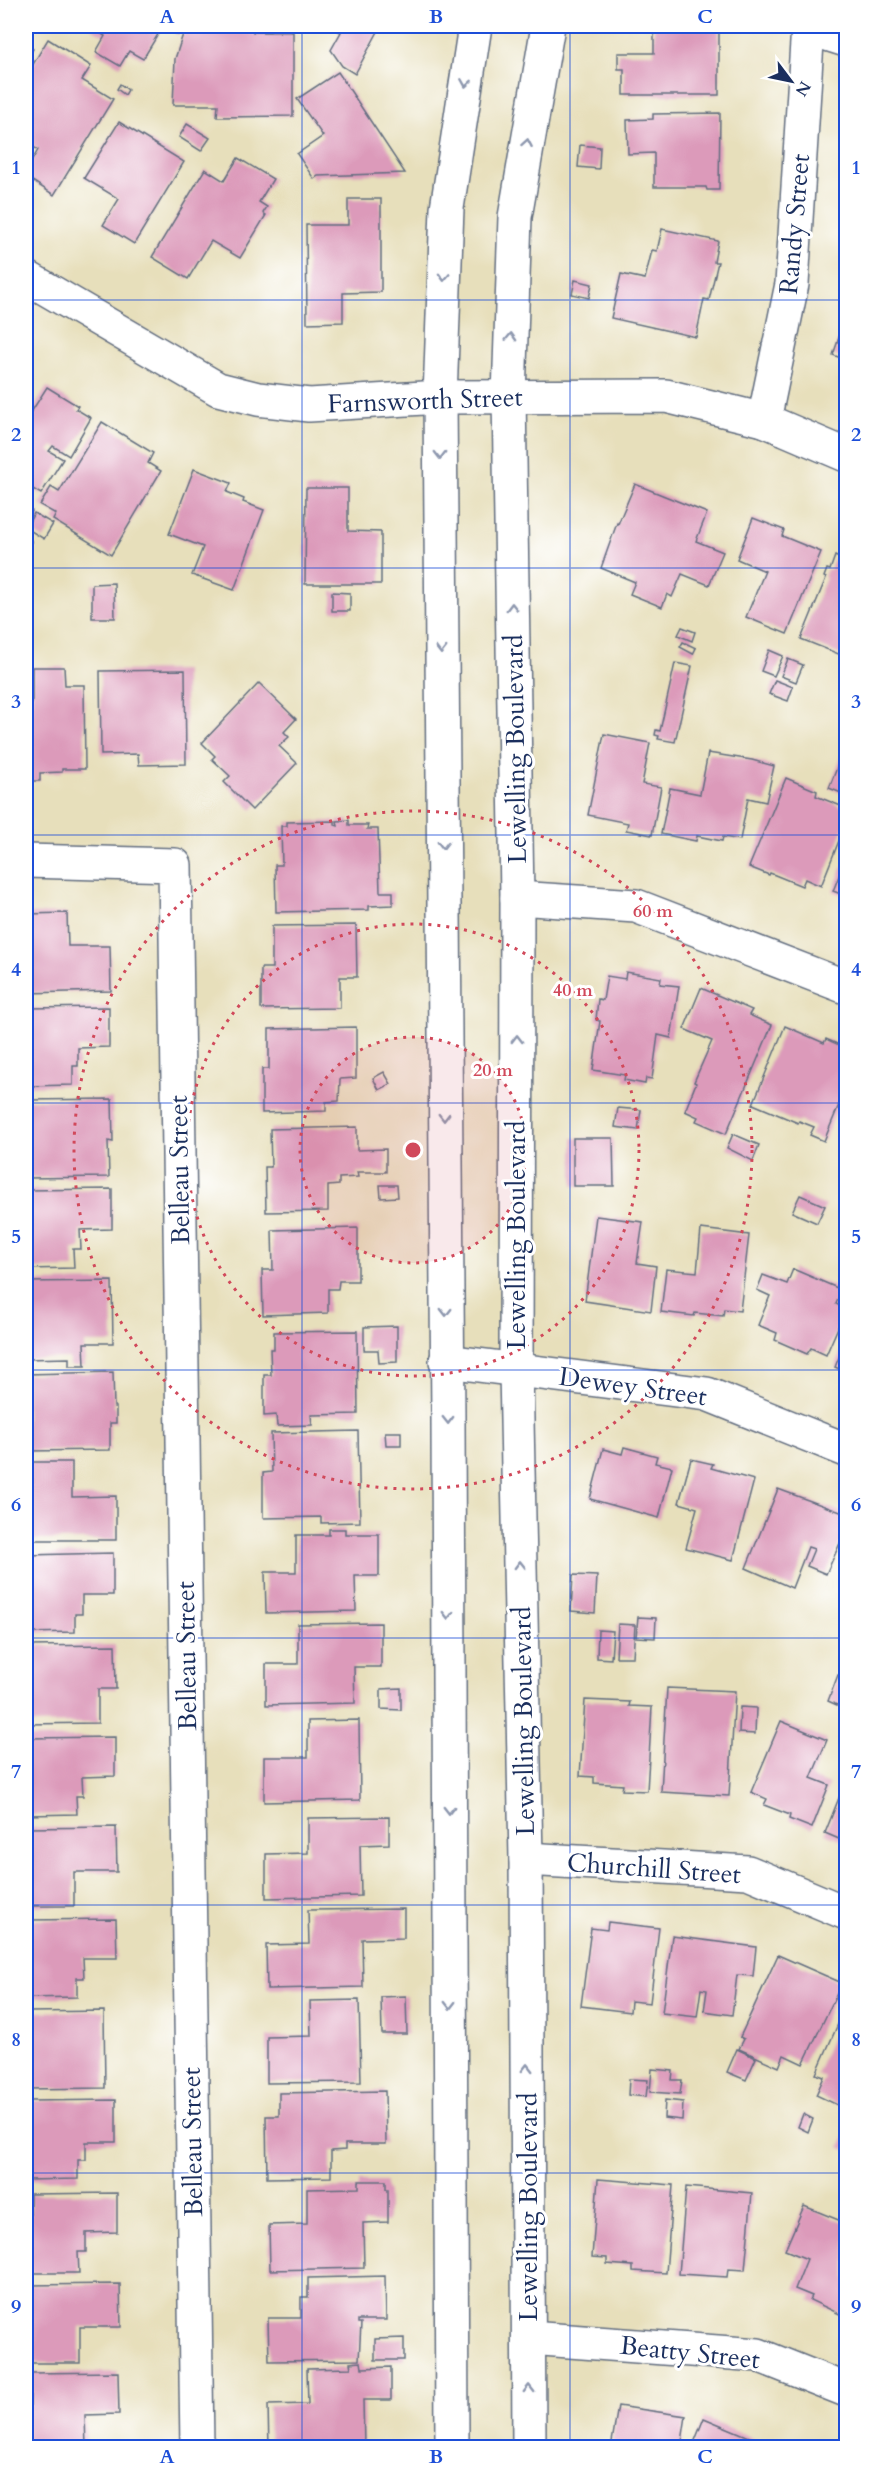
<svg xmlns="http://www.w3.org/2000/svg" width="872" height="2473" viewBox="0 0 872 2473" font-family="Cardo,serif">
<rect width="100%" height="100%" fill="#fff"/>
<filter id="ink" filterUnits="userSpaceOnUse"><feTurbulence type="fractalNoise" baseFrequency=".0167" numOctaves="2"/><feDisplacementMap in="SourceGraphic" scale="12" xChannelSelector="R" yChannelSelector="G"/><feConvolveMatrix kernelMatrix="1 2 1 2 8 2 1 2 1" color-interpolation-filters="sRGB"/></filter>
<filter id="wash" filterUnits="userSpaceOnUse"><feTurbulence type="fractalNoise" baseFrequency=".008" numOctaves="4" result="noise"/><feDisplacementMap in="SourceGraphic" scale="24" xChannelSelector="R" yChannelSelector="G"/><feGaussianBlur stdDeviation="1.35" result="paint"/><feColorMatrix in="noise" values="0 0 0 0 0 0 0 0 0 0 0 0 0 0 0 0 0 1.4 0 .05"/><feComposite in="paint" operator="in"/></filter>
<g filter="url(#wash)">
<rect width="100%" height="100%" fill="#e7dfbb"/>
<g id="blocks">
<g fill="#dc9aba">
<path d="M88 26H184L178 35 163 26 143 59 129 51 120 66 96 52 105 36Z"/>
<path d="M192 26H253V32H293V116L217 117 218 105H173L175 59 184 31 192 30Z"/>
<path d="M329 26H381L355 74 342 66 331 50 341 32Z"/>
<path d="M654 26H719V95H624V69H618V53H654Z"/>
<path d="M48 39 91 66 82 80 113 99 54 195 26 177V171L38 150 26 142V76Z"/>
<path d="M26 44 33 49 26 61Z"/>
<path d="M338 72 405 173 318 176 314 179 297 154 323 136 297 99Z"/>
<path d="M120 84 128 90 125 95 117 89Z"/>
<path d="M720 113 719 190H707L706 187H654V153L628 154 627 120 653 119V114Z"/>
<path d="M119 122 184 162 134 244 103 225 119 199 84 178Z"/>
<path d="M187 124 210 138 201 151 179 137Z"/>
<path d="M580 145 600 147 599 169 578 167Z"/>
<path d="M238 158 273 179 259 202 267 207 263 213 266 215 240 258 211 241 188 279 152 257 205 169 224 181Z"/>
<path d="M348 199H381V292L343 293V322L307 323 306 225H348Z"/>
<path d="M662 229 718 241 714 262H718L709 300 704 299 696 337 611 318 621 274 645 279 652 250 657 251Z"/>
<path d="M575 280 592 284 589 298 572 294Z"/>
<path d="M845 320 846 321V360L833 355Z"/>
<path d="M47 387 78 406 76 409 91 418 69 456 53 446 49 451 63 459 41 494 28 486 26 490V412L30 414Z"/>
<path d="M102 422 153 453 148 463 161 471 111 555 53 520 56 514 40 505 51 487 59 492Z"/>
<path d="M194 469 231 483 227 492 244 499 243 502 264 510 234 590 192 575 203 547 169 534Z"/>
<path d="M635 484 707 513 696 541 723 552 709 585 682 574 672 597 667 594 662 607 630 594 635 582 601 568 617 523 618 524Z"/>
<path d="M306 488H348V531L381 532V584H305Z"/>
<path d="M26 508 32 511 26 522Z"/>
<path d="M34 513 53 524 44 539 26 528Z"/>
<path d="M753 518 784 530 782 536 821 552 787 634 746 617 765 571 737 559Z"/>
<path d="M26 537 32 541 26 552Z"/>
<path d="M835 556 846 561V657L801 639 826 578 824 577 827 569 830 570Z"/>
<path d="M114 583 115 618H92V584Z"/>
<path d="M332 592 350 593V611H332Z"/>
<path d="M682 627 695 632 692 641 678 635Z"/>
<path d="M683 642 696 648 693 654 680 647Z"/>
<path d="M769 650 783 656 774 676 761 671Z"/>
<path d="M788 659 803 665 796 682 781 676Z"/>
<path d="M675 663 692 666 675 742 658 739 659 736 655 735 656 730 660 731Z"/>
<path d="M32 667H64L65 685H84L85 769H62V772L40 773V781H26V703H32Z"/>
<path d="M185 670 186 764 139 765 138 754 101 755 100 671Z"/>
<path d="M775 680 793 687 788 701 769 694Z"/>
<path d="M259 683 296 719 284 732 289 737 279 746 297 763 252 810 224 782 230 776 212 759 215 756 202 743Z"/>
<path d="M604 734 650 743 642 784 661 787 652 835 626 830 628 823 588 815Z"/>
<path d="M846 745V795L829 788Z"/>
<path d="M708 753 752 760 774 766 766 802 748 798 740 840 723 837 722 841 697 836 696 841 661 834 670 788 700 794Z"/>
<path d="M786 778 817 791 816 796 846 808V823L821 886 805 879 802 886 770 873 769 875 749 867Z"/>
<path d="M349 820V825H368L367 829H378L380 892H393V905L369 906V910L276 912 275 865H282L281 826H287V822L335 821V825L338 826 337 821Z"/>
<path d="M846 858V896L833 891Z"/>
<path d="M67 913 68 946H110L111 991 26 993V914Z"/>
<path d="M356 925 357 977H340V1008L261 1009V968H272V926Z"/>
<path d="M626 972 661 978 660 984 679 986 671 1038 658 1035 652 1079 646 1078 645 1084 624 1080 625 1075 593 1070 600 1021 596 1020 598 999 603 1000 607 976 625 979Z"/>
<path d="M701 988 752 1010 749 1015 772 1025 726 1134 696 1121 698 1117 685 1111 696 1083 694 1082 712 1041 684 1029Z"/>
<path d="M109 1007V1047L78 1048V1066H73V1085L26 1086V1008Z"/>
<path d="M785 1026 824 1043 826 1039 846 1048V1079L840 1094 843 1095 824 1141 810 1135 814 1127 799 1121 798 1123 753 1104Z"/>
<path d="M356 1027V1078L340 1079 339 1101 326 1102V1111L262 1113V1069H269V1029Z"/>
<path d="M384 1072 391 1084 379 1090 373 1078Z"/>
<path d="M112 1099 113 1142 108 1141 109 1177 26 1178V1100Z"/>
<path d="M618 1108 641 1110 638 1130 615 1127Z"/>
<path d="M357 1127V1150L386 1149V1172H357L358 1177 339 1178V1185L328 1186V1211L266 1212 265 1167H271L270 1129Z"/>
<path d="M733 1134 759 1145 753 1161 727 1148Z"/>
<path d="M573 1138H613L614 1186H573Z"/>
<path d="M380 1185H397L398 1197 381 1198Z"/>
<path d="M112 1189V1229L80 1230 81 1249H73L74 1268 26 1269V1190Z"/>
<path d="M800 1195 825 1206 817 1223 792 1212Z"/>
<path d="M596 1216 643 1222 637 1263 656 1266 651 1311 585 1301Z"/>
<path d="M358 1228V1281H339L338 1289H328V1313L263 1315 262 1270H273L272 1230Z"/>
<path d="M701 1229 749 1235 740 1311 724 1309 723 1316 695 1313 694 1316 661 1312 666 1269 697 1272Z"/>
<path d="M793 1269 842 1290 836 1304 846 1309 826 1355 811 1348 807 1354 775 1340 777 1333 758 1325 770 1296 757 1290 763 1275 787 1284Z"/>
<path d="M112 1281 113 1343H84L85 1366H69V1358L26 1359V1282Z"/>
<path d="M397 1326V1362L379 1363 378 1350H364V1327Z"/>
<path d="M357 1331 358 1414 311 1415 312 1425 277 1426 276 1415 264 1416V1375H271L270 1349H274V1332Z"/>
<path d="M846 1340V1372L835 1367Z"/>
<path d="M113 1372 114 1407H116V1423H110V1450L26 1451V1374Z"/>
<path d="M358 1431 360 1522 321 1523V1517L263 1518V1473L272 1472 271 1433Z"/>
<path d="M385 1432H401V1445H386Z"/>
<path d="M624 1447 657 1456 655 1463 672 1467 659 1518 590 1499 603 1449 622 1454Z"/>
<path d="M691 1459 713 1464 711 1468 754 1480 733 1560 686 1548 697 1508 679 1503Z"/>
<path d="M26 1462H72V1497L116 1496V1540H26Z"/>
<path d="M778 1489 846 1514V1530L826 1574 807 1566 814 1549 808 1547 792 1588 746 1568Z"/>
<path d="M329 1529H345V1534H379V1576H355L356 1611 266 1613 265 1572H296V1535H329Z"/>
<path d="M113 1553V1595H82V1614H75V1632L26 1633V1555Z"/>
<path d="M573 1575 597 1576 595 1613 571 1611Z"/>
<path d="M638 1617 656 1618 655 1638 636 1637Z"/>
<path d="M381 1623V1667H354L355 1703 266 1705V1664H298V1624Z"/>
<path d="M618 1624 635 1625 633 1657H616Z"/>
<path d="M598 1630 613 1631 611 1659 597 1658Z"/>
<path d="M115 1645 116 1689H98V1723L26 1724V1646Z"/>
<path d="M838 1675 846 1679V1709L828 1701Z"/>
<path d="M401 1688V1710L381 1709V1689Z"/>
<path d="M667 1688 735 1691 729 1796 661 1792Z"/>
<path d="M585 1700 630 1702 629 1706 652 1707 647 1791 622 1790 623 1785 594 1783V1777L580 1776Z"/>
<path d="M740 1707 756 1708 755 1734 739 1733Z"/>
<path d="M359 1720 360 1800 264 1802V1757H308V1721Z"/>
<path d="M781 1721 827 1740 811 1778 829 1785 812 1828 789 1819 790 1815 764 1805 767 1799 751 1792Z"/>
<path d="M115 1737V1776L82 1777 83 1796H76L77 1814 28 1815 27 1738Z"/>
<path d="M843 1788 846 1790V1842L825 1833Z"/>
<path d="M389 1817V1844L360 1845 361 1896 266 1898V1854L308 1853V1818Z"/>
<path d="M116 1827 117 1872H74V1906H26V1828Z"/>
<path d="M404 1909V1938L362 1939 363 1987 267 1989 266 1945 309 1944 308 1910Z"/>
<path d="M116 1919 117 1958H83L84 1978H77V1997L26 1998 28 1920Z"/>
<path d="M608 1922 659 1928 650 2003 631 2001 630 2012 581 2006 591 1928 607 1930Z"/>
<path d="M672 1936 756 1947 753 1976 737 1975 732 2015 704 2011 707 1990 701 1989 697 2017 662 2013Z"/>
<path d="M778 1955 842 1983 803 2064 784 2055 779 2067 739 2049 744 2039 740 2037Z"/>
<path d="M406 1996 407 2034H382L381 1997Z"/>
<path d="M359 2000 361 2082 267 2083V2037L311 2036 310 2001Z"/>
<path d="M846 2006V2109L816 2095 824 2077 816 2074Z"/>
<path d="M104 2011 105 2088 26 2089V2050H30L29 2012Z"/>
<path d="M737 2049 756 2058 746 2080 727 2072Z"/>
<path d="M652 2069 673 2071 672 2080H682L680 2094 650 2092Z"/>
<path d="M629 2079 648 2080 646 2097 628 2095Z"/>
<path d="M385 2091 386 2144H345V2150L331 2151V2177L267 2178 266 2116H279V2093Z"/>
<path d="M116 2100V2142H86V2160H78V2179L26 2180V2133H29V2101Z"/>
<path d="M665 2100 683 2102 682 2120 664 2118Z"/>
<path d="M803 2114 813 2119 808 2132 798 2127Z"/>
<path d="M846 2133V2150L840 2147Z"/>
<path d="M598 2179 673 2185 666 2273 633 2271V2266L607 2264V2258L592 2257Z"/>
<path d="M359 2181H386V2189H388V2222L363 2223 364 2268 270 2270 269 2225 307 2224V2189L359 2188Z"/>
<path d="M686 2187 752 2193 745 2270 728 2269 727 2277 679 2274Z"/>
<path d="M117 2193V2232L86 2233V2252H78L79 2273H31L30 2194Z"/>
<path d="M804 2206 846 2223V2317L810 2300 812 2296 795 2289 807 2259 785 2250Z"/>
<path d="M385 2276 386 2320H358V2323H361L359 2360 269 2361 268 2318H301V2297H308V2278Z"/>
<path d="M120 2284 121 2327H80V2363H26V2285Z"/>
<path d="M404 2338V2360H375V2339Z"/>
<path d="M361 2362 362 2368 391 2367V2400H363L364 2447 269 2448 268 2405 308 2404 307 2369 351 2368 350 2363Z"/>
<path d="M118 2372 119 2414 85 2415 86 2448H26V2405H30V2373Z"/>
<path d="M618 2406 686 2416 681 2448H611Z"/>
<path d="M704 2418 773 2447V2448H692Z"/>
</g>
</g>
</g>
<g filter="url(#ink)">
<use href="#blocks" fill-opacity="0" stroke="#626d7f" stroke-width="1.5"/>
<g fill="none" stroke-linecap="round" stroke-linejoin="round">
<g stroke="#626d7f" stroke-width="36">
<g id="minor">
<path d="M808 28 846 40"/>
<path d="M26 277 218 389 258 399 309 405 440 397 666 396 764 420 846 455"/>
<path d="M764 420 792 284 808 26"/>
<path d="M26 861 175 865 197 2448"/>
<path d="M517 898 636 906 846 987"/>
<path d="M446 1361 707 1394 846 1450"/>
<path d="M526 1859 748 1872 846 1913"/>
<path d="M529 2338 758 2355 846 2390"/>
</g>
</g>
<g stroke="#626d7f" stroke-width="36">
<g id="major">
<path d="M452 2448 448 1419 440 397 447 208 475 26"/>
<path d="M529 2448 526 1859 516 1371 517 898 509 396 515 217 548 26"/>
</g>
</g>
<use href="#minor" stroke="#fff" stroke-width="33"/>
<use href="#major" stroke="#fff" stroke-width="33"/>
</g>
<defs><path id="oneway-chevron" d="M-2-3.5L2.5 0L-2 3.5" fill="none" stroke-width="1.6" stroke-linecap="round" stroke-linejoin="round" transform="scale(1.5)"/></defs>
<g stroke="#8d97ae">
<use href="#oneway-chevron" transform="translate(466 83) rotate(99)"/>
<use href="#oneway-chevron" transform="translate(527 143) rotate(-80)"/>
<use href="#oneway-chevron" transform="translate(444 277) rotate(92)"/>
<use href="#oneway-chevron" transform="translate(511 337) rotate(-88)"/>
<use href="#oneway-chevron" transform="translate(440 455) rotate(90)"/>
<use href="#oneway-chevron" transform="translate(512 607) rotate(-91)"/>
<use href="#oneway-chevron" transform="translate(441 650) rotate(90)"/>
<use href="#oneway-chevron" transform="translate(443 845) rotate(90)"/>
<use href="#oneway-chevron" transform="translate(517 1039) rotate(-90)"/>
<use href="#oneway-chevron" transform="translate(444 1117) rotate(90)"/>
<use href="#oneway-chevron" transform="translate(446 1312) rotate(90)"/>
<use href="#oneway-chevron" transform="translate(448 1420) rotate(89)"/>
<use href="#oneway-chevron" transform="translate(520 1565) rotate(-91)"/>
<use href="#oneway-chevron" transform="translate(448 1615) rotate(90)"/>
<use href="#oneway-chevron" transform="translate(449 1810) rotate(90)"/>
<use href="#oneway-chevron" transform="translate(450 2005) rotate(90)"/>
<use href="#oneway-chevron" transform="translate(527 2068) rotate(-90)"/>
<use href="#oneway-chevron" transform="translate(529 2389) rotate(-90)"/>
</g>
</g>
<path fill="none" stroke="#1d4ed8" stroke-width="1.5" stroke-opacity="0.55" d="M302 26V2448M570 26V2448M26 300H846M26 568H846M26 835H846M26 1103H846M26 1370H846M26 1638H846M26 1905H846M26 2173H846"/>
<circle cx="413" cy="1150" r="113" fill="#d1495b" fill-opacity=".12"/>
<g fill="none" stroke="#d1495b" stroke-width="3" stroke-dasharray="3 6">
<circle cx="413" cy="1150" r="113"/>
<circle cx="413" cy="1150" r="226"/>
<circle cx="413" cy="1150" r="339"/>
</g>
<g text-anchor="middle" stroke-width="6" stroke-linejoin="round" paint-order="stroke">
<g font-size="26" fill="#1b2f5e" stroke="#fff">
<text transform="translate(794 224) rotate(-85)" y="9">Randy Street</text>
<text transform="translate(425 400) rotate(-2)" y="9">Farnsworth Street</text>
<text transform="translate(515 749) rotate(-91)" y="9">Lewelling Boulevard</text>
<text transform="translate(179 1170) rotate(-91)" y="9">Belleau Street</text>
<text transform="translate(516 1235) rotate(-90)" y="9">Lewelling Boulevard</text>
<text transform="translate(633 1386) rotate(8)" y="9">Dewey Street</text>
<text transform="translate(186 1656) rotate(-91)" y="9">Belleau Street</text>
<text transform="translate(523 1721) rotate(-91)" y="9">Lewelling Boulevard</text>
<text transform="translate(654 1868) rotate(4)" y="9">Churchill Street</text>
<text transform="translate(192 2142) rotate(-91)" y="9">Belleau Street</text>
<text transform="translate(528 2207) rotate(-90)" y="9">Lewelling Boulevard</text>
<text transform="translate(690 2352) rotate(6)" y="9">Beatty Street</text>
</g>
</g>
<circle cx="413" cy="1150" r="9" fill="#d1495b" stroke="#fff" stroke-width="3"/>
<g font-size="18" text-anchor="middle" font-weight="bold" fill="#d1495b" stroke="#fff" stroke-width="6" stroke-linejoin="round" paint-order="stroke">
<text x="653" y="917">60 m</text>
<text x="573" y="996">40 m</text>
<text x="493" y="1076">20 m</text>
</g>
<rect width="872" height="2473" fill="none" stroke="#fff" stroke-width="66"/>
<g transform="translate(791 81) rotate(122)" stroke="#ffffff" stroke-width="4.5" paint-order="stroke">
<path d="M0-4.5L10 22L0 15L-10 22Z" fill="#1b2f5e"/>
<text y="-9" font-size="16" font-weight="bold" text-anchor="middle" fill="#1b2f5e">N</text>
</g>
<rect x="33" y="33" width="806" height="2407" fill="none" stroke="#1d4ed8" stroke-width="2"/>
<g font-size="20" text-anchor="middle" font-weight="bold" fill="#1d4ed8">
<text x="167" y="23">A</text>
<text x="436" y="23">B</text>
<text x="705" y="23">C</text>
<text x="16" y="174">1</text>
<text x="856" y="174">1</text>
<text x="16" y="441">2</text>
<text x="856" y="441">2</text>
<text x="16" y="708">3</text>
<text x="856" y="708">3</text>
<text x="16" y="976">4</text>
<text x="856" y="976">4</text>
<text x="16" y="1243">5</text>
<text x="856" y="1243">5</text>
<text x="16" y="1511">6</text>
<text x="856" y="1511">6</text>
<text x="16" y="1778">7</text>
<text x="856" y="1778">7</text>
<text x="16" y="2046">8</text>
<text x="856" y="2046">8</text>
<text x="16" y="2313">9</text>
<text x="856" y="2313">9</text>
<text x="167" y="2463">A</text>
<text x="436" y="2463">B</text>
<text x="705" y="2463">C</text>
</g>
</svg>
